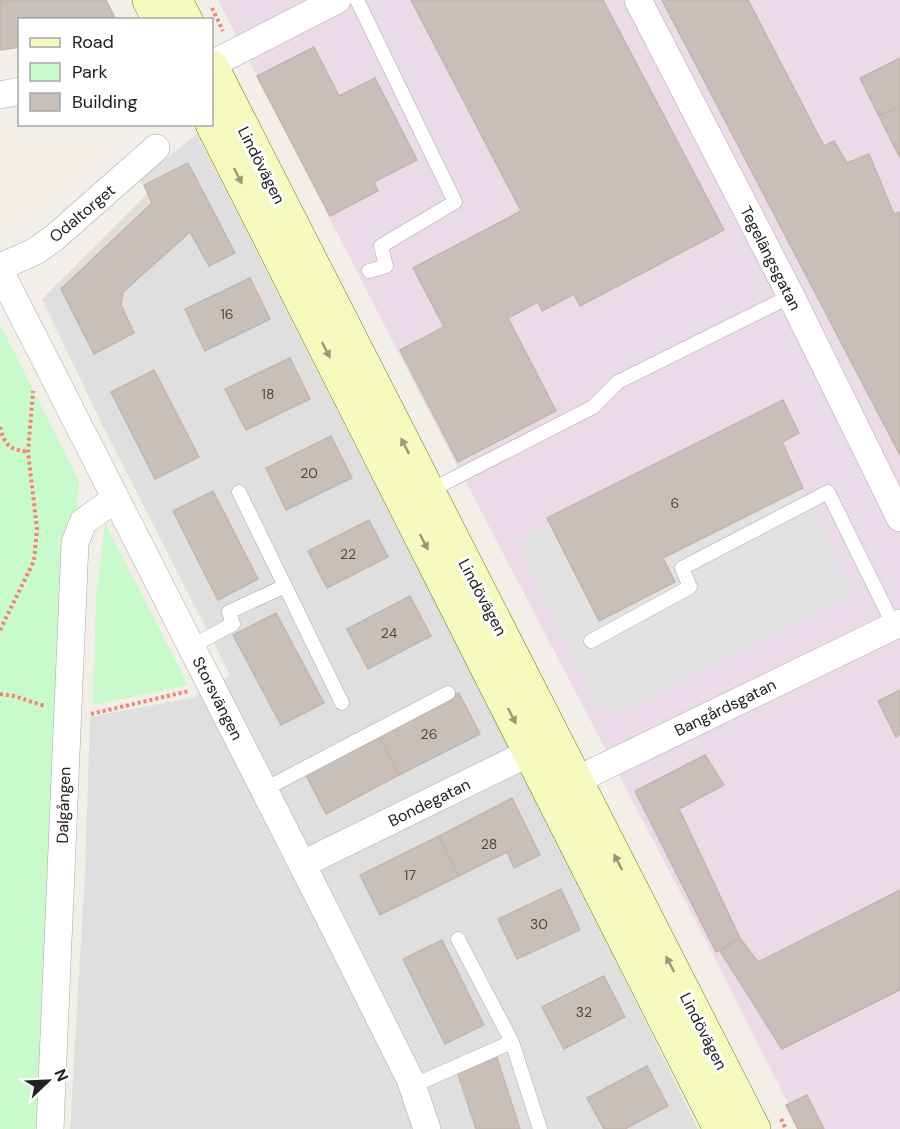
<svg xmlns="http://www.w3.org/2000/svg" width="900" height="1129" viewBox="0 0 900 1129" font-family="'DM Sans',sans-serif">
<rect width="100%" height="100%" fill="#f2efe9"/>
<path fill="#e0dfdf" d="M197 134 390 515 507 738 698 1129H70L85 874 90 717 195 697 230 675 103 426 42 299 147 194 140 179Z"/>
<path fill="#ebdbe8" d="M218 0H900V1129H801L720 968 416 387Z"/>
<g fill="#c8facc">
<path d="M0 324 79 481 39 1129H0Z"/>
<path d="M105 523 188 685 93 705 96 597Z"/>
</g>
<path fill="#e2e2e2" d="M803 488 855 593 618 714 597 707 516 541 551 523 598 619 674 583 662 558Z"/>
<g fill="#c7bfb8" stroke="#c4b6ab" stroke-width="1.5">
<path d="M0 0H106L116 20H20V47L0 50Z"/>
<path d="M411 0H603L724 230 580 306 574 294 542 311 538 302 508 318 556 411 458 462 400 350 444 327 413 268 521 211Z"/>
<path d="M662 0H748L824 146 834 141 847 163 869 154 894 214 900 212V455Z"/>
<path d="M314 47 339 96 375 78 417 160 374 182 378 191 330 216 257 76Z"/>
<path d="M900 58V106L879 116 860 78Z"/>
<path d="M900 106V158L879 116Z"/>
<path d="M188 163 235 253 209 266 190 232 123 292 121 305 134 333 94 354 61 289 152 203 144 185Z"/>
<path d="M250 278 270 319 205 351 185 309Z"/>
<path d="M290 358 310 399 246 430 225 389Z"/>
<path d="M154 370 199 457 155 479 111 392Z"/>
<path d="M783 400 799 433 782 442 803 488 663 558 675 582 599 621 547 518Z"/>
<path d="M331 436 352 478 286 510 266 468Z"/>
<path d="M213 491 258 579 218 600 173 511Z"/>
<path d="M369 520 388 557 327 588 308 551Z"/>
<path d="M410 596 431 636 368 669 347 629Z"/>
<path d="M276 613 324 703 281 725 233 635Z"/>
<path d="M900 690V734L896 737 878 701Z"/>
<path d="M459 693 480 734 399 775 378 735Z"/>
<path d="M378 735 399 775 326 814 305 773Z"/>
<path d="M705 755 724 785 679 809 740 938 716 952 635 791Z"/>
<path d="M512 798 540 855 514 868 507 852 459 876 439 836Z"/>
<path d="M439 836 459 876 380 915 360 875Z"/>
<path d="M561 889 580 930 517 959 498 919Z"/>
<path d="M900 890V990L782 1049 720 951 740 938 758 962Z"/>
<path d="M442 940 484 1025 445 1044 403 959Z"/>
<path d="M604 976 625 1017 564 1049 542 1007Z"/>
<path d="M497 1058 520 1129H476L457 1071Z"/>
<path d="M647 1066 668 1106 625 1129H604L587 1098Z"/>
<path d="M807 1095 824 1129H798L786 1105Z"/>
</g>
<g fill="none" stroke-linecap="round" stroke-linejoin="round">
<g stroke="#a9a9a9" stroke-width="15">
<g id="service">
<path d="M357 0 455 202 381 246 386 266 369 271"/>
<path d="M239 492 285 586"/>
<path d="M427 492 593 407 618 382 791 296"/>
<path d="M591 641 690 587 682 568 828 492 894 626"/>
<path d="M192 646 233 624 229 612 285 586 342 703"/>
<path d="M265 789 448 693"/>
<path d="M458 939 512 1042 540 1129"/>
<path d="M412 1086 512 1042"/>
</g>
</g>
<g stroke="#a9a9a9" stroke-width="28">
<g id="minor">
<path d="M638 0 791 296 900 518"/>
<path d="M212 64 337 0"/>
<path d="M0 95 20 91"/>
<path d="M0 267 34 252 54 238 156 148"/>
<path d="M0 271 336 931 410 1079 427 1129"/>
<path d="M558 789 900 623"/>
<path d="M303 864 547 744"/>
<path d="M50 1129 75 543 83 522 115 499"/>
</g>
</g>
<g stroke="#707d05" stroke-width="34">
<g id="secondary">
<path d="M149 0 159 20"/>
<path d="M175 0 186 20"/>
<path d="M212 67 754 1129"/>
<path d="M212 124 720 1129"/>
</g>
</g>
<g stroke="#fa8072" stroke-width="4" stroke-dasharray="3 3" stroke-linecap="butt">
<path d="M212 8 223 31"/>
<path d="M0 427C5 446 9 449 28 452"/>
<path d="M0 630 34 561 37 529 28 452 33 391"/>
<path d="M0 694 14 696 45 706"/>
<path d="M91 714 189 691"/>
<path d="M781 1119 786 1129"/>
</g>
<use href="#service" stroke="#fff" stroke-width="14"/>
<use href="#minor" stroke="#fff" stroke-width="27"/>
<use href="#secondary" stroke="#f7fabf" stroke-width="33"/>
</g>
<defs><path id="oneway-solid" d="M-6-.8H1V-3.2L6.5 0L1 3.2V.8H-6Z" transform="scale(1.5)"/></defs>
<g fill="#979978">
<use href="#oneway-solid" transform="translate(238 176) rotate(63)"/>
<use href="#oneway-solid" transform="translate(326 350) rotate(63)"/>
<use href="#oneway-solid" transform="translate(405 446) rotate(-117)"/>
<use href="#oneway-solid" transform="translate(424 542) rotate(63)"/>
<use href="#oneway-solid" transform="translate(512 716) rotate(63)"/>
<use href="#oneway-solid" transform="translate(618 862) rotate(-117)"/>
<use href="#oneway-solid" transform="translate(670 964) rotate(-117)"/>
</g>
<g text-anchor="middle" stroke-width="6" stroke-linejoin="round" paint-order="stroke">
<g font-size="14" fill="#4b4948">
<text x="227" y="319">16</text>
<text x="268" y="399">18</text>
<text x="309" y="478">20</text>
<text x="675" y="508">6</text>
<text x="348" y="559">22</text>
<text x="389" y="638">24</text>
<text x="429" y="739">26</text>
<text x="489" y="849">28</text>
<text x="410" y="880">17</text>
<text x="539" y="929">30</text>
<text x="584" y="1017">32</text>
</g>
<g font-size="16" fill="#222" stroke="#fff">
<text transform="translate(262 165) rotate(63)" y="6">Lindövägen</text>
<text transform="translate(82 213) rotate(-40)" y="6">Odaltorget</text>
<text transform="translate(771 258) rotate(63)" y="6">Tegelängsgatan</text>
<text transform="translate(483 597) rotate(62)" y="6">Lindövägen</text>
<text transform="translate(218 698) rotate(63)" y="6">Storsvängen</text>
<text transform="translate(725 707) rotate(-26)" y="6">Bangårdsgatan</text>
<text transform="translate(429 802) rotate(-26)" y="6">Bondegatan</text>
<text transform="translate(63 805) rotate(-88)" y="6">Dalgången</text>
<text transform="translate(704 1031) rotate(63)" y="6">Lindövägen</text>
</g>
</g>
<rect x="18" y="18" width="195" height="108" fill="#ffffff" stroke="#a7a7a7" stroke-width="1.5"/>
<rect x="30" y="38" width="30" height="9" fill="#f7fabf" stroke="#a7a7a7" stroke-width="1.5"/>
<text x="72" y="48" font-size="18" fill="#222222">Road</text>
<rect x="30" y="63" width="30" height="18" fill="#c8facc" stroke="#a7a7a7" stroke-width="1.5"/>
<text x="72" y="78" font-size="18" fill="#222222">Park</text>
<rect x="30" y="93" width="30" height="18" fill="#c7bfb8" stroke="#a7a7a7" stroke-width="1.5"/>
<text x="72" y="108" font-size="18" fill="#222222">Building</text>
<g transform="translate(48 1081) rotate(67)" stroke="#ffffff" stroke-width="4.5" paint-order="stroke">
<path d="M0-4.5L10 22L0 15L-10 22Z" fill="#222222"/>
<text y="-9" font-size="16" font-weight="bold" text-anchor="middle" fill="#222222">N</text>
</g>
</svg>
